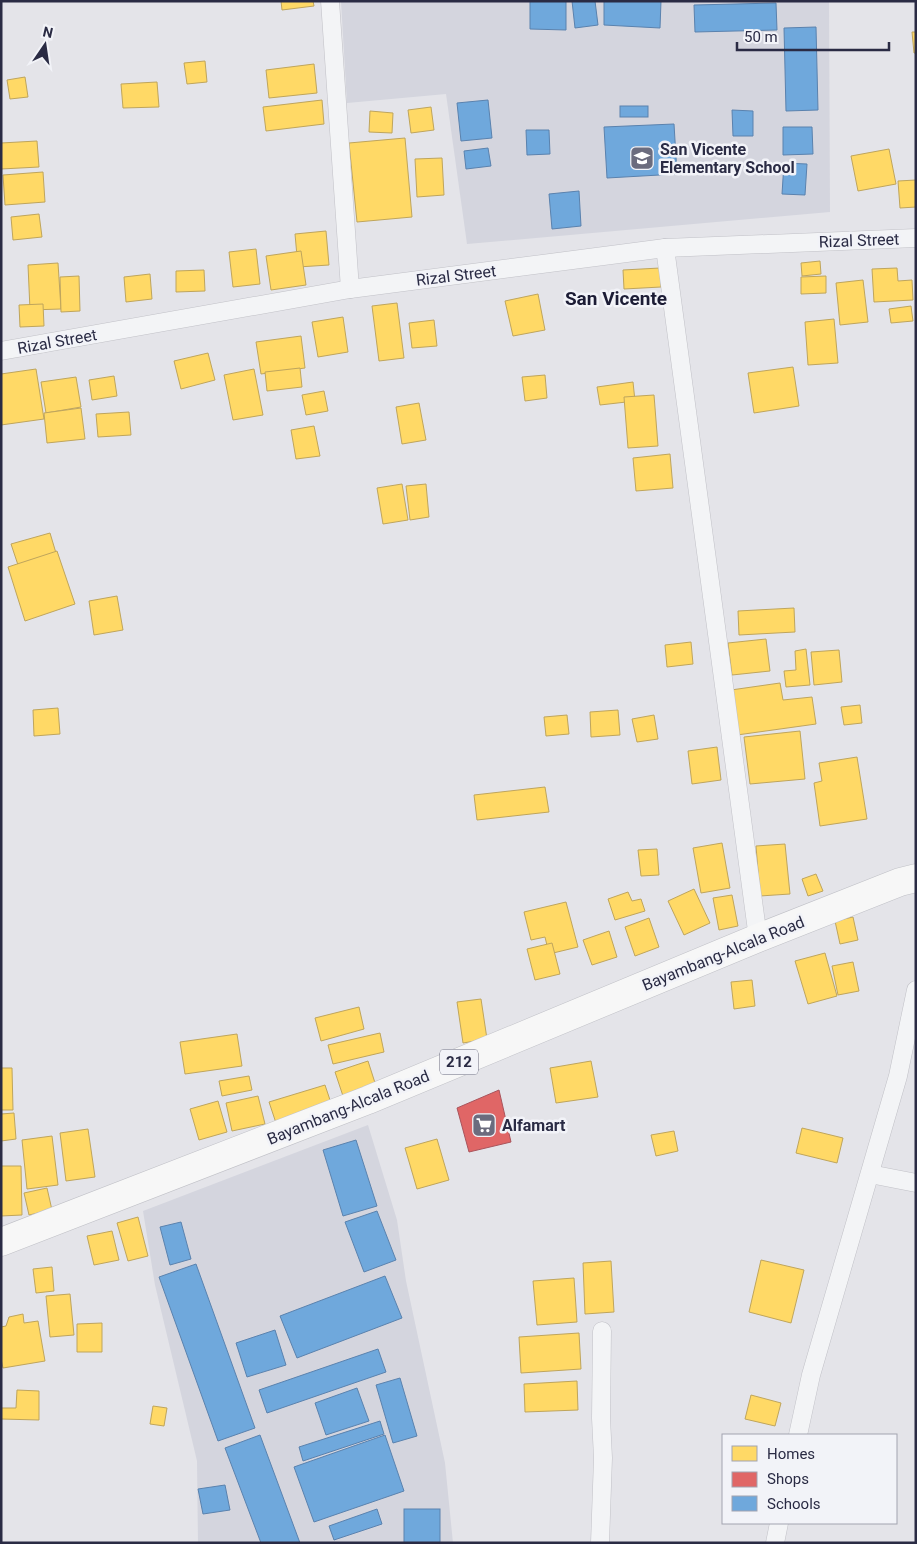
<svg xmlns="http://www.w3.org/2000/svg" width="917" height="1544" viewBox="0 0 917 1544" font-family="Roboto,sans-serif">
<rect width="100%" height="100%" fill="#e4e4e9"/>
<g fill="#d4d5de">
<path d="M341 1H829L830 212 467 244 446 94 347 103Z"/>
<path d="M368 1125 397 1220 406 1281 445 1463 453 1543H198L197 1461 155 1285 143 1211Z"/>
</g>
<g fill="#ffd966" stroke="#bfa55c">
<path d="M281 1H313L314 6 282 10Z"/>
<path d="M912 32H916V53H914Z"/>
<path d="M205 61 207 82 187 84 184 63Z"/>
<path d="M314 64 317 93 269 98 266 70Z"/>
<path d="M25 77 28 97 10 99 7 80Z"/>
<path d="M157 82 159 107 123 108 121 84Z"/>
<path d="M322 100 324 124 266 131 263 107Z"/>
<path d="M431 107 434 130 411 133 408 110Z"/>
<path d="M370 111 393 113 392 133 369 132Z"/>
<path d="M405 138 412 217 357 222 349 143Z"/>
<path d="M37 141 39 167 1 169V143Z"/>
<path d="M889 149 896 184 858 191 851 156Z"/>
<path d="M442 158 444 195 417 197 415 159Z"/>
<path d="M43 172 45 202 5 205 3 175Z"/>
<path d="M916 180V207L900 208 898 181Z"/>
<path d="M39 214 42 237 13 240 11 217Z"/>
<path d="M326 231 329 265 298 267 295 234Z"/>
<path d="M256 249 260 284 233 287 229 252Z"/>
<path d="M301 251 306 285 271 290 266 256Z"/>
<path d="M820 261 821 274 802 276 801 263Z"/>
<path d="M58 263 61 309 30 310 28 265Z"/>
<path d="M660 268 661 287 624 289 623 270Z"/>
<path d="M897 268 898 281 912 280 913 300 874 302 872 269Z"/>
<path d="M204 270 205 291 176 292V271Z"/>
<path d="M150 274 152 299 126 302 124 277Z"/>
<path d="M79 276 80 311 61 312 60 277Z"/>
<path d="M826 276V293L801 294V277Z"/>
<path d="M863 280 868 322 840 325 836 283Z"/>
<path d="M538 294 545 330 513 336 505 301Z"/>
<path d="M397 303 404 358 379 361 372 306Z"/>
<path d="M43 304 44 326 20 327 19 305Z"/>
<path d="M911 306 913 321 891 323 889 309Z"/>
<path d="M343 317 348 352 318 357 312 322Z"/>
<path d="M834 319 838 363 808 365 805 322Z"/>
<path d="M434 320 437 346 412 348 409 323Z"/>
<path d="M301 336 305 368 261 374 256 342Z"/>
<path d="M208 353 215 380 181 389 174 361Z"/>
<path d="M793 367 799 406 754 413 748 373Z"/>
<path d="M300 368 302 387 267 391 265 372Z"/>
<path d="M36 369 44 419 1 425V374Z"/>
<path d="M254 369 263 415 233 420 224 375Z"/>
<path d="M545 375 547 398 525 401 522 377Z"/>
<path d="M114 376 117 396 92 400 89 380Z"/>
<path d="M76 377 81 407 46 413 41 382Z"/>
<path d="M633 382 635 401 600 405 597 387Z"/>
<path d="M324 391 328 411 306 415 302 395Z"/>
<path d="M654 395 658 446 628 448 624 397Z"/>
<path d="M419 403 426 440 402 444 396 407Z"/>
<path d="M81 408 85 439 47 443 44 413Z"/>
<path d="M129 412 131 435 98 437 96 414Z"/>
<path d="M314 426 320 456 296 459 291 430Z"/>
<path d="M670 454 673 488 636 491 633 458Z"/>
<path d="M402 484 408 520 383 524 377 488Z"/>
<path d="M426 484 429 517 410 520 406 486Z"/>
<path d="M50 533 56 553 18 565 11 544Z"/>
<path d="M57 551 75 604 25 621 8 567Z"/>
<path d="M117 596 123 630 94 635 89 601Z"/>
<path d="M794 608 795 632 739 635 738 611Z"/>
<path d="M766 639 770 671 732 675 728 643Z"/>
<path d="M691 642 693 664 667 667 665 645Z"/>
<path d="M806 649 810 685 786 687 784 671 796 670 795 651Z"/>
<path d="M839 650 842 682 814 685 811 652Z"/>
<path d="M780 683 783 700 812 697 816 724 737 735 731 690Z"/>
<path d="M860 705 862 723 844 725 841 707Z"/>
<path d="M58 708 60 734 34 736 33 710Z"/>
<path d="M618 710 620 735 591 737 590 712Z"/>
<path d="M567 715 569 734 546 736 544 717Z"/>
<path d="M654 715 658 739 637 742 632 719Z"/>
<path d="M800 731 805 779 750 784 744 737Z"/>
<path d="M717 747 721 780 692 784 688 751Z"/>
<path d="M857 757 867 819 820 826 814 783 822 781 819 763Z"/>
<path d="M545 787 549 812 477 820 474 795Z"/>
<path d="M722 843 730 888 701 893 693 848Z"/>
<path d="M785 844 790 894 760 896 756 846Z"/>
<path d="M657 849 659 875 641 876 638 850Z"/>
<path d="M816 874 823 891 808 896 802 879Z"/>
<path d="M694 889 710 923 684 935 668 901Z"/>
<path d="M628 892 632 901 641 899 645 911 615 920 608 899Z"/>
<path d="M732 895 738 926 719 930 713 898Z"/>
<path d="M566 902 578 947 549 954 545 937 531 940 524 912Z"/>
<path d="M853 917 858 940 840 944 835 921Z"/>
<path d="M649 918 659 947 635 956 625 927Z"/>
<path d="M609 931 617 957 592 965 583 940Z"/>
<path d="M552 943 560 974 535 980 527 949Z"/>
<path d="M825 953 837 996 808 1004 795 961Z"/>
<path d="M853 962 859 991 838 995 832 966Z"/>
<path d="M752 980 755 1006 734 1009 731 982Z"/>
<path d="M481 999 487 1039 463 1043 457 1002Z"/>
<path d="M359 1007 364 1029 321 1041 315 1018Z"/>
<path d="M380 1033 384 1052 333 1064 328 1045Z"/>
<path d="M237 1034 242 1066 185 1074 180 1042Z"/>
<path d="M368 1061 376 1086 343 1096 335 1072Z"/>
<path d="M591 1061 598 1097 556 1103 550 1068Z"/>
<path d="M1 1068H12L13 1110H1Z"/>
<path d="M249 1076 252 1090 222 1096 219 1081Z"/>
<path d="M325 1085 332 1106 276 1123 269 1102Z"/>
<path d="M258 1096 265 1124 232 1131 226 1103Z"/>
<path d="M218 1101 227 1132 199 1140 190 1109Z"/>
<path d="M14 1113 16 1139 1 1141V1114Z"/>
<path d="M802 1128 843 1138 837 1163 796 1153Z"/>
<path d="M88 1129 95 1177 66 1181 60 1133Z"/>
<path d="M674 1131 678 1151 656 1156 651 1135Z"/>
<path d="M52 1136 58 1185 27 1189 22 1140Z"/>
<path d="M437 1139 449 1180 417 1189 405 1148Z"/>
<path d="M1 1166H21L22 1215 1 1216Z"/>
<path d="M47 1188 52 1210 29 1215 24 1193Z"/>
<path d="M138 1217 148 1256 128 1261 117 1223Z"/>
<path d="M112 1231 119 1260 94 1265 87 1236Z"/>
<path d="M761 1260 804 1270 791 1323 749 1312Z"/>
<path d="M611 1261 614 1312 585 1314 583 1263Z"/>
<path d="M52 1267 54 1291 36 1293 33 1269Z"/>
<path d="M574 1278 577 1322 537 1325 533 1281Z"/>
<path d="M70 1294 74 1335 50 1337 46 1296Z"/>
<path d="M23 1314 24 1323 38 1321 45 1361 3 1368 1 1359V1327L6 1326 9 1317Z"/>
<path d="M102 1323V1352H77V1324Z"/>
<path d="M579 1333 581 1369 521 1373 519 1337Z"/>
<path d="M577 1381 578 1410 525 1412 524 1384Z"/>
<path d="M17 1390 39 1391V1420L1 1419V1408H16Z"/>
<path d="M751 1395 781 1403 775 1426 745 1419Z"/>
<path d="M153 1406 167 1408 164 1426 150 1424Z"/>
</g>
<path fill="#e06666" stroke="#a9545c" d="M499 1090 511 1142 469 1152 457 1108Z"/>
<g fill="#6fa8dc" stroke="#5a82ae">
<path d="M530 1H566V30L530 29Z"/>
<path d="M572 1H595L598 25 575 28Z"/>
<path d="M604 1H661L660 28 604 25Z"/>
<path d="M776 3 777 30 695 32 694 5Z"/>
<path d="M816 27 818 110 786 111 784 28Z"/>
<path d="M488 100 492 138 461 141 457 103Z"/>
<rect x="620" y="106" width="28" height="11"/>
<path d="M732 110 753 111V136H733Z"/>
<path d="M674 124 677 174 607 178 604 127Z"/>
<path d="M783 127H812L813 154 783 155Z"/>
<path d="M526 130H549L550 154 527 155Z"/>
<path d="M488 148 491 166 466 169 464 151Z"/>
<path d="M784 163 807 164 805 195 782 194Z"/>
<path d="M579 191 581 226 552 229 549 194Z"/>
<path d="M356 1140 377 1206 343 1216 323 1150Z"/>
<path d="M377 1211 396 1260 364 1272 345 1222Z"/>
<path d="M181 1222 191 1259 170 1265 160 1227Z"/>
<path d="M196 1264 255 1428 218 1441 159 1277Z"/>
<path d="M385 1276 402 1318 297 1358 280 1316Z"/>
<path d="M275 1330 286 1365 247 1377 236 1343Z"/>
<path d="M378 1349 386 1372 267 1413 259 1390Z"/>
<path d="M400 1378 417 1436 393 1443 376 1385Z"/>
<path d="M357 1388 369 1421 326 1435 315 1403Z"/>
<path d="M380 1421 384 1434 303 1461 299 1447Z"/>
<path d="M260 1435 300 1543H261L225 1448Z"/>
<path d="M385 1435 404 1491 314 1522 294 1467Z"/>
<path d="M225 1485 230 1510 203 1514 198 1489Z"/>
<path d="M377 1509 382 1524 334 1540 329 1526Z"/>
<rect x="404" y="1509" width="36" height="34"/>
</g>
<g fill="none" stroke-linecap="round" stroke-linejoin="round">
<g stroke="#c1c1c7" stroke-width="19">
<g id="minor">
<path d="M330 1 350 289"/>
<path d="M665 248 758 938"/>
<path d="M1 351 350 289 665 248 916 238"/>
<path d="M870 1174 916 1183"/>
<path d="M798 1435 811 1375 898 1076 916 990"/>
<path d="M600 1543 603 1458 601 1418 602 1331"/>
<path d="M775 1543 779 1523"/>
</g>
</g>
<g stroke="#c0c1c7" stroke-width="29">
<path id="primary" d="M1 1242 368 1100 758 938 900 882 916 878"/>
</g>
<use href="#minor" stroke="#f3f4f6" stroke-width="18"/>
<use href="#primary" stroke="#f7f7f7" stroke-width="28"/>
</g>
<defs>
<g id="school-square" transform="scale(1.25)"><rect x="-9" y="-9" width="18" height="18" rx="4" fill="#6b6c7e" stroke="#f2f3f8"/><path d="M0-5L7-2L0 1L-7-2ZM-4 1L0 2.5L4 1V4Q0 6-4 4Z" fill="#fff"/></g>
<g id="supermarket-square" transform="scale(1.25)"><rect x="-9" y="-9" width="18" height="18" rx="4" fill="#6b6c7e" stroke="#f2f3f8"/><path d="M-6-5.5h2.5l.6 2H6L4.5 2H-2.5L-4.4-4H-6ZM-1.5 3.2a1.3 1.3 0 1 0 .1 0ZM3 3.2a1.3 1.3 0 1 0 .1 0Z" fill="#fff"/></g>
</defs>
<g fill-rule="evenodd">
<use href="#school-square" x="642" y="158"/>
<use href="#supermarket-square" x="484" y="1125"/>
</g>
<g text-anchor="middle" stroke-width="5" stroke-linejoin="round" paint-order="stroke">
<rect fill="#f2f3f8" stroke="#66677a" stroke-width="1" x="440" y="1049.5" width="38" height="25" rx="4"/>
<g font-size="15" font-weight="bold" fill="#2a2b44">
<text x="459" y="1067">212</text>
</g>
<g font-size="16" font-weight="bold" fill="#2a2b44" stroke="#f2f3f8" text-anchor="start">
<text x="660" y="155">San Vicente<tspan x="660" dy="18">Elementary School</tspan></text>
<text x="502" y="1131">Alfamart</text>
</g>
<g font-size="16" fill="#2a2b44" stroke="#f2f3f8">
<text transform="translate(859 240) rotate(-2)" y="6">Rizal Street</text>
<text transform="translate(456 275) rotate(-7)" y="6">Rizal Street</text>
<text transform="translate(57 341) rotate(-10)" y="6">Rizal Street</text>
<text transform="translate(723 953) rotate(-22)" y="6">Bayambang-Alcala Road</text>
<text transform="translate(348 1107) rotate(-22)" y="6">Bayambang-Alcala Road</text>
</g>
<g font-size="19" font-weight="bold" fill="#1c1c35" stroke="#f2f3f8">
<text x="616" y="305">San Vicente</text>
</g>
</g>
<rect width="917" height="1544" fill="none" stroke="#2a2b44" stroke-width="5"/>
<rect x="722" y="1434" width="175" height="90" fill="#f2f3f8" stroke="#a2a3b0"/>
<rect x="732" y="1446" width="25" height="15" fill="#ffd966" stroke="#a2a3b0"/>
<text x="767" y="1459" font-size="15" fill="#2a2b44">Homes</text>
<rect x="732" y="1472" width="25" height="15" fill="#e06666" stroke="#a2a3b0"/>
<text x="767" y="1484" font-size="15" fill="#2a2b44">Shops</text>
<rect x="732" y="1496" width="25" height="15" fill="#6fa8dc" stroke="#a2a3b0"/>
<text x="767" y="1509" font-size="15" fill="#2a2b44">Schools</text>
<g transform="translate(45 45) rotate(13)" stroke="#f2f3f8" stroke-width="4" paint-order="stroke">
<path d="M0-4L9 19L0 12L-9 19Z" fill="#2a2b44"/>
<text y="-8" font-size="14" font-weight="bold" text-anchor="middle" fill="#2a2b44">N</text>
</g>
<path d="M737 42v8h152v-8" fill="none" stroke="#2a2b44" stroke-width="2.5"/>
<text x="744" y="42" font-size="15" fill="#2a2b44" stroke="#f2f3f8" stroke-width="4" paint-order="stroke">50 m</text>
</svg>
